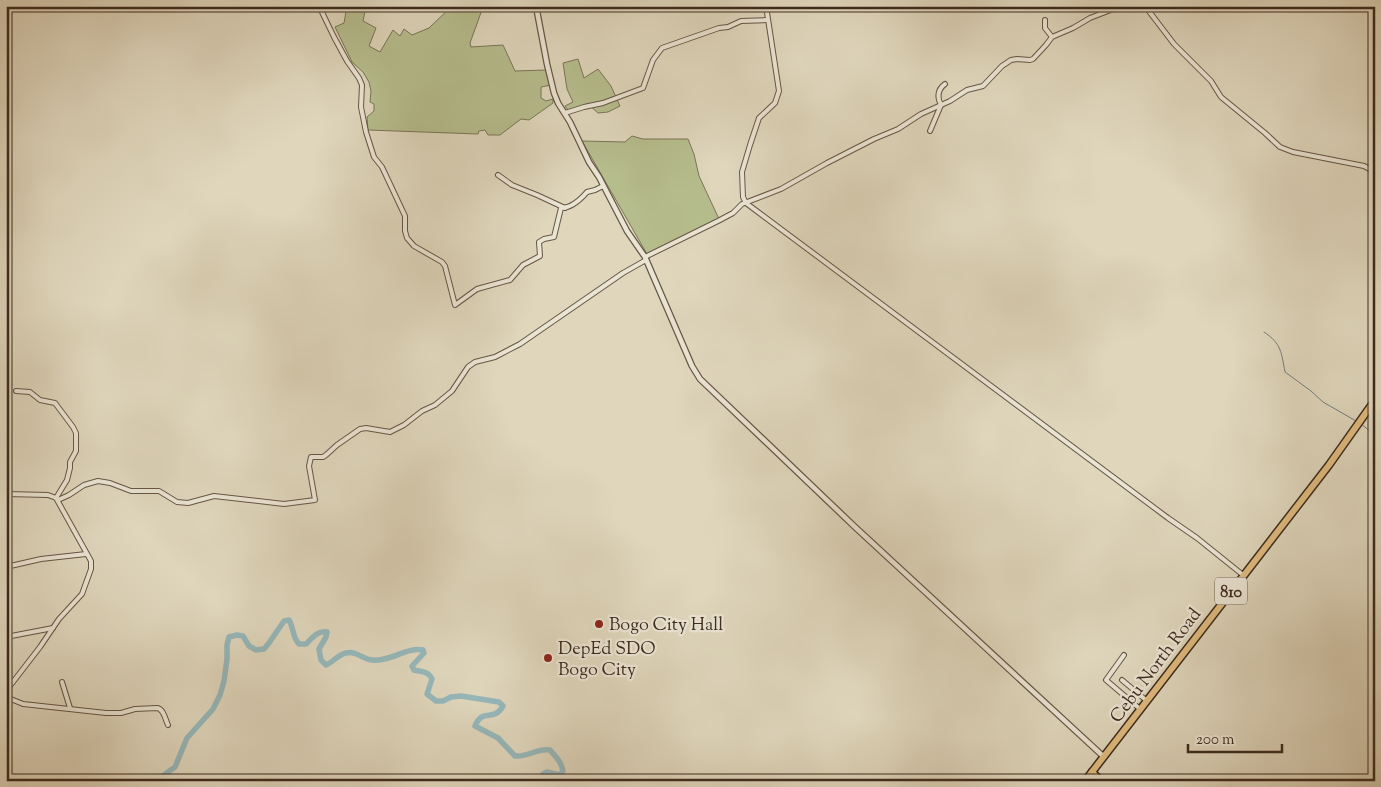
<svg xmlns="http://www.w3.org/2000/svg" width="1381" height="787" viewBox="0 0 1381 787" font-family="'Sorts Mill Goudy',serif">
<rect width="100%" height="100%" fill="#dfd6bc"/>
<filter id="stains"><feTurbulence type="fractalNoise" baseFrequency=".004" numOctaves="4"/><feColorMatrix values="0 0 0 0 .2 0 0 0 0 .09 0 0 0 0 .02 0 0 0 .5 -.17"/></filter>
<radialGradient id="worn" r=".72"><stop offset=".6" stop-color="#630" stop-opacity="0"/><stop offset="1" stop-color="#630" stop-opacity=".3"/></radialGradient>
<g fill="#b6bd8d" stroke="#7a7456">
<path d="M347 6 365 11 363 21 376 28 369 46 380 52 393 30 400 36 404 29 412 35 429 28 452 6H504L483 7 470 43 471 47 503 45 515 71 546 70 551 85 541 87V98L546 101 553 99V103L529 120 521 119 500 135H488L485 130 479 131 478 134 368 130 367 117 374 111V104L370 102 371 91 369 82 363 72 352 62 335 27 344 23Z"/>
<path d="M578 59 584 78 598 69 611 86 620 106 608 112 598 113 588 104 568 110 565 106 573 102 567 89 563 63Z"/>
<path d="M632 136 643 139H688L694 154 699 176 719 219 647 254 582 141 625 142Z"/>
</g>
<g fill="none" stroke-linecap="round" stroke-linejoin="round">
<g stroke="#727f7c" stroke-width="1">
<path d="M1264 332C1282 344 1281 352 1285 372L1311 391 1323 402 1356 421"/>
<path d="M1361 424 1370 431 1375 436"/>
</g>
<path stroke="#96b7ba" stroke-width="5.5" d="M142 781 161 777 175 767 187 738 213 709 220 695 224 681 227 659V645L229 637 237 635 243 636 249 646 256 650 264 649 269 643 284 621 289 620C294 628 292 637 299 644H306C312 638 318 630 327 632L326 637 319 649 321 660 326 665C333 662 339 654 346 653 356 650 363 660 373 660 390 662 406 647 423 650L424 653 412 666 414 670C422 672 428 671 432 679L427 694 436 701H443L451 697 461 696 499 702 503 706C493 723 483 707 475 726L498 738 515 756C530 757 536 748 550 750 556 757 561 761 563 771L560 775 547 772 543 774 541 781"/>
<g stroke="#665646" stroke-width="6">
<g id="minor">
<path d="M319 6 334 37 347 61 359 78 362 85 361 107 366 132 374 157 382 167 405 216V231L407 238 414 246 442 262 445 266 455 305 477 289 510 280 523 265 540 256 539 242 544 239 554 237 561 208C571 208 581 199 587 192L595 190 603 186"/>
<path d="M766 6 779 91 775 103 759 118 750 145 742 172 743 197 746 203 1168 518 1197 538 1243 575"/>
<path d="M1145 6 1174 44 1211 81 1221 97 1265 133 1280 147 1293 152 1364 166 1375 172"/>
<path d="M1045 20V28L1052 37"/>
<path d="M565 113 584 107 603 103 643 88 653 60 662 48 719 28 728 27 741 21 768 20"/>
<path d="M930 131 941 105C937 97 937 90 945 84"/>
<path d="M498 175 512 185 537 195 565 208"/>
<path d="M645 257 718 221 733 213 742 204 781 189 827 163 874 139 898 129 921 114 950 101 967 90 983 86 1002 66 1011 60 1017 59 1030 60 1033 59 1046 45 1052 37 1073 28 1090 18 1121 6"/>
<path d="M16 391 30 392 40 400 55 403 73 427 76 433V451L70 462V468L67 480 56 498"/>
<path d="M6 494 48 495 56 498 91 561V569L82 594 59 619 40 647 6 691"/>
<path d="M58 500 69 495 84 485 98 481 110 483 131 491H159L177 502 188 503 214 496 284 504 315 500 309 466 311 457H323L326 455 337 445 360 429 366 428 390 432 404 425 422 411 435 405 452 391 468 367 475 362 495 357 520 344 623 273 646 260"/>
<path d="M6 567 41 559 86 554"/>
<path d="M6 637 53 628"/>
<path d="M1124 655 1106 680 1140 709"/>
<path d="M1122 680 1147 701"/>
<path d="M62 682 70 708"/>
<path d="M6 697 23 704 106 713H121L135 709 157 708C164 709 165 719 168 725"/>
</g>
</g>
<g stroke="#665646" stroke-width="7">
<path id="tertiary" d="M536 6 547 64 554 93 558 103 570 122 589 162 599 177 627 231 645 257 692 366 700 379 855 527 1104 757"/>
</g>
<g stroke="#3d2b1e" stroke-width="9">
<g id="trunk">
<path d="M1092 772 1101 781"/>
<path d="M1085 781 1329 465 1375 400"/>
</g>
</g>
<use href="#minor" stroke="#eae4d3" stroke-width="4"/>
<use href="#tertiary" stroke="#eae4d3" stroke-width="4.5"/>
<use href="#trunk" stroke="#e0bb7e" stroke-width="6"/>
</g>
<g fill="#8f2418" stroke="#eae4d3" stroke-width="2">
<circle cx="599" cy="624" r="5"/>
<circle cx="548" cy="658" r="5"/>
</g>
<g text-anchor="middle" stroke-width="4.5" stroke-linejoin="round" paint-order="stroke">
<rect fill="#eae4d3" stroke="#716254" stroke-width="1" x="1215" y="577.5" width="32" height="27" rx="4"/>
<g font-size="16" font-weight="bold" fill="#3d2b1e">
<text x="1231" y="597">810</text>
</g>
<g font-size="18" fill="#3d2b1e" stroke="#eae4d3" text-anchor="start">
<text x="609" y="630">Bogo City Hall</text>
<text x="558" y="654">DepEd SDO<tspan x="558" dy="21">Bogo City</tspan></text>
</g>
<g font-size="18" fill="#3d2b1e" stroke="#eae4d3">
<text transform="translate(1155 665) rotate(-53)" y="6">Cebu North Road</text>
</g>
</g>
<rect width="1381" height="787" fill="none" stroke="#dfd6bc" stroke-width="25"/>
<rect x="8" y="8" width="1366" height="772" fill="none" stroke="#3d2b1e" stroke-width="2.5"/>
<rect x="12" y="12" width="1356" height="762" fill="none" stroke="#3d2b1e"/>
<path d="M1188 744v8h94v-8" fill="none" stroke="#3d2b1e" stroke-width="2.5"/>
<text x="1196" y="744" font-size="15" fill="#3d2b1e" stroke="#eae4d3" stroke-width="4" paint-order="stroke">200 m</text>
<rect width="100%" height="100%" filter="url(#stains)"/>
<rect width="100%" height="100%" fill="url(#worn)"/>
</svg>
